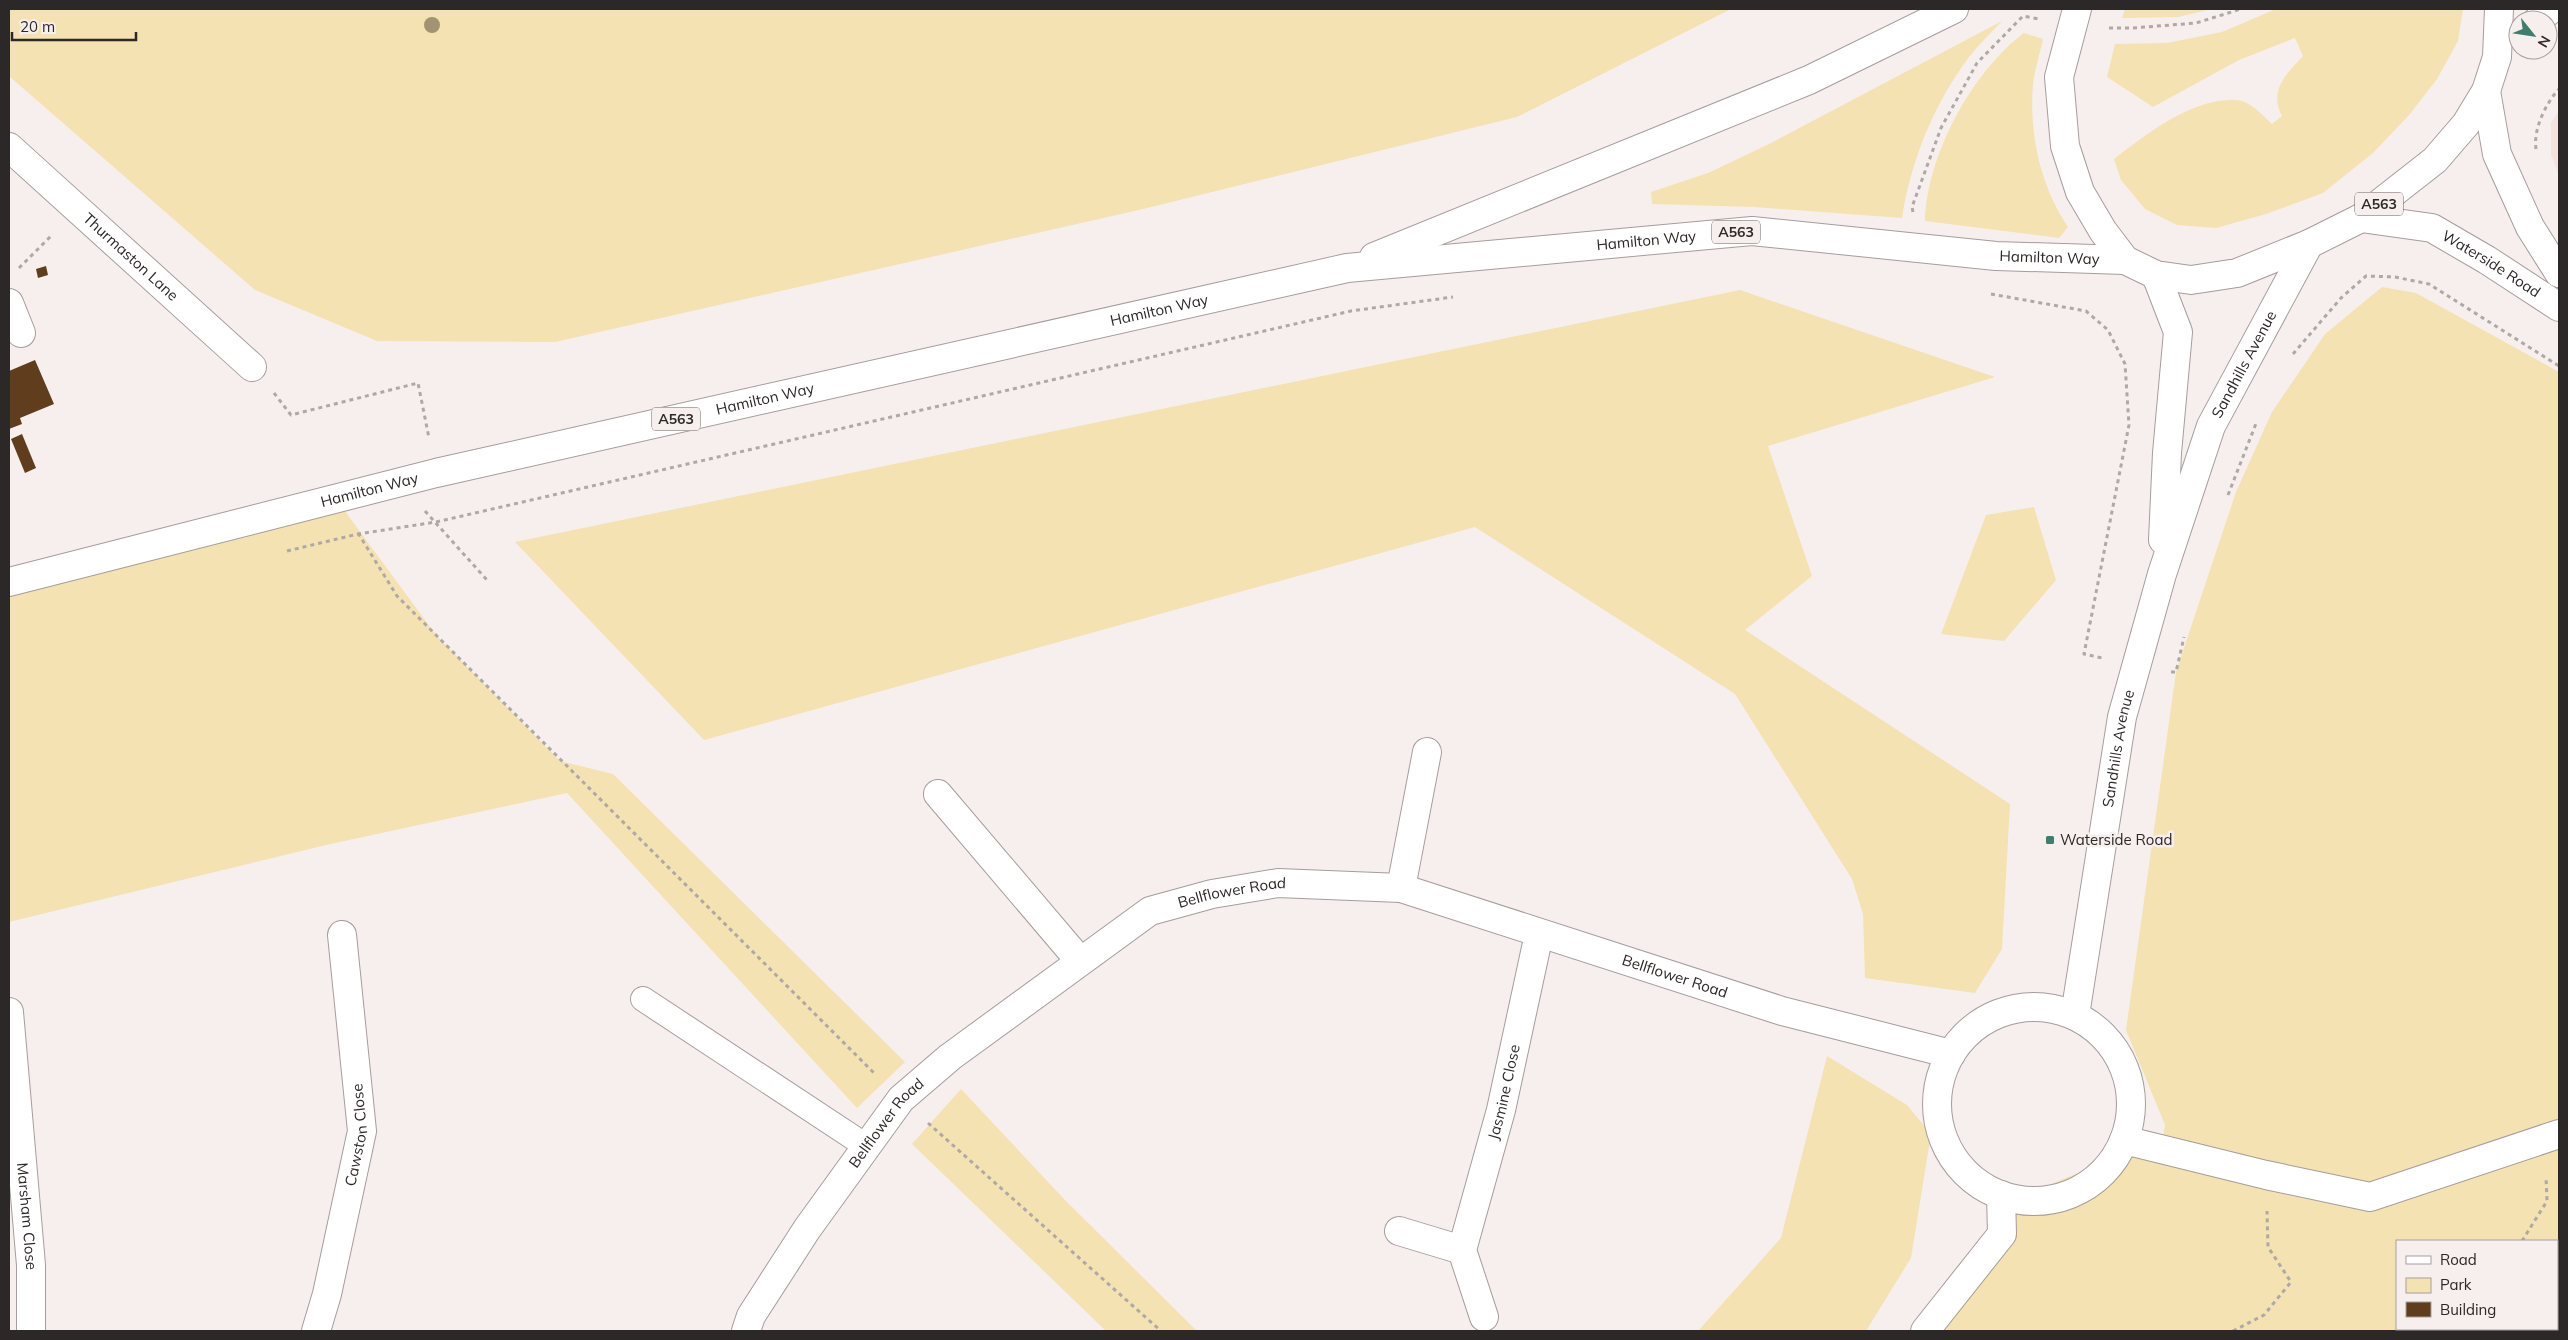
<svg xmlns="http://www.w3.org/2000/svg" width="2568" height="1340" viewBox="0 0 2568 1340" font-family="Mulish,sans-serif">
<rect width="100%" height="100%" fill="#f7efed"/>
<path fill="#f3e2de" d="M2559 111V176L2551 154V123Z"/>
<g fill="#f4e2b3" fill-rule="evenodd">
<path d="M9 9H1731L1517 117 1139 210 555 342 377 341 255 290 9 76Z"/>
<path d="M2125 9H2212L2178 17 2122 18Z"/>
<path d="M2276 9H2463L2458 41 2437 79 2410 114 2373 153 2323 193 2266 214 2216 228 2177 225 2145 209 2121 180 2114 159C2145 135 2192 98 2234 100 2250 100 2261 114 2272 124L2282 116C2268 91 2287 73 2303 56L2295 38 2239 60 2153 107 2107 77 2115 44 2167 43 2222 32Z"/>
<path d="M2002 21C1991 33 1979 44 1969 57 1934 104 1911 160 1902 218L1754 207 1652 204 1651 192 1708 173 1769 144Z"/>
<path d="M2024 33 2043 39C2040 53 2035 69 2033 84 2029 134 2040 185 2068 227L2059 238 1925 221C1927 155 1972 72 2024 33Z"/>
<path d="M2382 287 2416 293 2559 372V1331H1915L2015 1199 2145 1145 2161 1149 2165 1125 2126 1030 2176 672 2236 492 2272 412 2325 334ZM2397 1241H2557V1329H2397Z"/>
<path d="M1740 290 1995 377 1768 446 1812 576 1745 630 2010 804 2002 949 1975 993 1865 978 1863 914 1852 879 1735 694 1475 527 704 740 515 542Z"/>
<path d="M336 499 436 635 560 761 613 774 905 1062 857 1108 567 793 326 845 9 922V579Z"/>
<path d="M2034 507 2056 580 2004 641 1941 634 1986 515Z"/>
<path d="M1827 1056 1907 1105 1931 1134 1911 1258 1866 1331H1698L1781 1238Z"/>
<path d="M961 1089 1065 1200 1197 1331H1106L912 1144Z"/>
</g>
<g fill="#603d1d">
<path d="M46 266 48 275 38 278 36 269Z"/>
<path d="M35 360 54 404 20 418 22 424 9 429V371Z"/>
<path d="M22 434 36 468 25 473 11 439Z"/>
</g>
<g fill="none" stroke-linecap="round" stroke-linejoin="round">
<g stroke="#a59d9b" stroke-width="26">
<path id="service" d="M643 999 866 1146"/>
</g>
<g stroke="#a59d9b" stroke-width="30">
<g id="minor">
<path d="M2486 91 2497 154 2530 227 2559 273"/>
<path id="s1" d="M9 147 252 367"/>
<path id="s2" d="M2361 218 2432 228 2487 260 2559 307"/>
<path d="M9 303 21 333"/>
<path d="M938 794 1080 961"/>
<path d="M1401 888 1427 752"/>
<path id="s3" d="M9 1012 31 1265V1331"/>
<path d="M2124 1140 2266 1175 2370 1197 2559 1134"/>
<path d="M1399 1231 1462 1250"/>
<path id="s4" d="M1484 1317 1462 1250 1501 1110 1539 934"/>
<path id="s5" d="M316 1331 327 1294 362 1131 342 935"/>
</g>
</g>
<g stroke="#a59d9b" stroke-width="30">
<g id="tertiary">
<path d="M2156 275 2178 332 2167 453 2163 540"/>
<circle cx="2034" cy="1104" r="97"/>
<path id="s6" d="M2075 1015 2122 717 2162 574 2211 426 2309 244"/>
<path id="s7" d="M746 1331 751 1316 807 1229 901 1099 950 1057 1150 911 1212 894 1278 883 1401 888 1782 1011 1951 1054"/>
<path d="M1925 1331 2002 1234 2001 1195"/>
</g>
</g>
<g stroke="#a59d9b" stroke-width="30">
<g id="trunk">
<path d="M2077 9 2059 77 2065 146 2080 192 2103 231 2125 260 2156 275 2191 280 2237 273 2309 244 2361 218 2435 160 2466 124 2486 91 2497 57 2499 9"/>
<path d="M2538 20 2551 9"/>
<path d="M1374 257 1809 80 1954 9"/>
<path id="s8" d="M9 582 436 473 1347 268 1752 231 1996 256 2125 260"/>
</g>
</g>
<g stroke="#aea8a6" stroke-width="3" stroke-dasharray="4 4" stroke-linecap="butt">
<path d="M2109 28H2133L2196 23 2241 9"/>
<path d="M2536 149C2533 129 2546 103 2559 89"/>
<path d="M1913 212 1912 207 1941 128 1977 63 2023 16 2039 19"/>
<path d="M19 268 53 234"/>
<path d="M1991 294 2086 311 2108 330 2125 364 2129 425 2084 654 2102 658"/>
<path d="M2293 354 2341 298 2366 276 2395 277 2429 284 2559 366"/>
<path d="M274 393 291 415 418 383 429 438"/>
<path d="M2228 495 2257 421"/>
<path d="M425 511 487 580"/>
<path d="M358 533 397 596 876 1075"/>
<path d="M287 551 358 534 436 522 1351 311 1453 297"/>
<path d="M2171 672H2176L2184 637"/>
<path d="M928 1123 1161 1331"/>
<path d="M2522 1241 2547 1201 2546 1177"/>
<path d="M2454 1329 2455 1331"/>
<path d="M2233 1331 2264 1315 2291 1282 2268 1247 2267 1211"/>
</g>
<use href="#service" stroke="#fff" stroke-width="24"/>
<use href="#minor" stroke="#fff" stroke-width="28"/>
<use href="#tertiary" stroke="#fff" stroke-width="28"/>
<use href="#trunk" stroke="#fff" stroke-width="28"/>
</g>
<circle fill="#a29473" cx="432" cy="25" r="8"/>
<rect fill="#3d7e6e" stroke="#f7efed" stroke-width="2" x="2045" y="835" width="10" height="10" rx="2.5"/>
<g text-anchor="middle" stroke-width="5" stroke-linejoin="round" paint-order="stroke">
<g fill="#f7efed" stroke="#686462" stroke-width="1">
<rect x="2355" y="192.5" width="48" height="23" rx="4"/>
<rect x="1712" y="220.5" width="48" height="23" rx="4"/>
<rect x="652" y="407.5" width="48" height="23" rx="4"/>
</g>
<g font-size="14" font-weight="bold" fill="#2b2827">
<text x="2379" y="209">A563</text>
<text x="1736" y="237">A563</text>
<text x="676" y="424">A563</text>
</g>
<g font-size="15" fill="#2b2827" stroke="#f7efed">
<text dy="5" stroke="none"><textPath href="#s8" startOffset="1675">Hamilton Way</textPath></text>
<text dy="5" stroke="none"><textPath href="#s1" startOffset="164">Thurmaston Lane</textPath></text>
<text dy="5" stroke="none"><textPath href="#s8" startOffset="2080">Hamilton Way</textPath></text>
<text dy="5" stroke="none"><textPath href="#s2" startOffset="141">Waterside Road</textPath></text>
<text dy="5" stroke="none"><textPath href="#s8" startOffset="1182">Hamilton Way</textPath></text>
<text dy="5" stroke="none"><textPath href="#s6" startOffset="676">Sandhills Avenue</textPath></text>
<text dy="5" stroke="none"><textPath href="#s8" startOffset="778">Hamilton Way</textPath></text>
<text dy="5" stroke="none"><textPath href="#s8" startOffset="372">Hamilton Way</textPath></text>
<text dy="5" stroke="none"><textPath href="#s6" startOffset="270">Sandhills Avenue</textPath></text>
<text dy="5" stroke="none"><textPath href="#s7" startOffset="676">Bellflower Road</textPath></text>
<text dy="5" stroke="none"><textPath href="#s7" startOffset="1134">Bellflower Road</textPath></text>
<text dy="5" stroke="none"><textPath href="#s4" startOffset="234">Jasmine Close</textPath></text>
<text dy="5" stroke="none"><textPath href="#s7" startOffset="252">Bellflower Road</textPath></text>
<text dy="5" stroke="none"><textPath href="#s5" startOffset="201">Cawston Close</textPath></text>
<text dy="5" stroke="none"><textPath href="#s3" startOffset="205">Marsham Close</textPath></text>
</g>
<g font-size="15" fill="#2b2827" stroke="#f7efed" text-anchor="start">
<text x="2060" y="845">Waterside Road</text>
</g>
</g>
<rect width="2568" height="1340" fill="none" stroke="#2b2827" stroke-width="20"/>
<rect x="2396" y="1240" width="162" height="90" fill="#f7efed" stroke="#a59f9e"/>
<rect x="2406" y="1256" width="25" height="8" fill="#ffffff" stroke="#a59f9e"/>
<text x="2440" y="1265" font-size="15" fill="#2b2827">Road</text>
<rect x="2406" y="1278" width="25" height="15" fill="#f4e2b3" stroke="#a59f9e"/>
<text x="2440" y="1290" font-size="15" fill="#2b2827">Park</text>
<rect x="2406" y="1302" width="25" height="15" fill="#603d1d" stroke="#a59f9e"/>
<text x="2440" y="1315" font-size="15" fill="#2b2827">Building</text>
<g transform="translate(2533 35) rotate(120)"><circle r="24" fill="#f7efed" stroke="#a59f9e"/>
<path d="M0-4L9 19L0 12L-9 19Z" fill="#3d7e6e"/>
<text y="-8" font-size="14" font-weight="bold" text-anchor="middle" fill="#2b2827">N</text>
</g>
<path d="M12 32v8h124v-8" fill="none" stroke="#2b2827" stroke-width="2.5"/>
<text x="20" y="32" font-size="15" fill="#2b2827" stroke="#f7efed" stroke-width="4" paint-order="stroke">20 m</text>
</svg>
